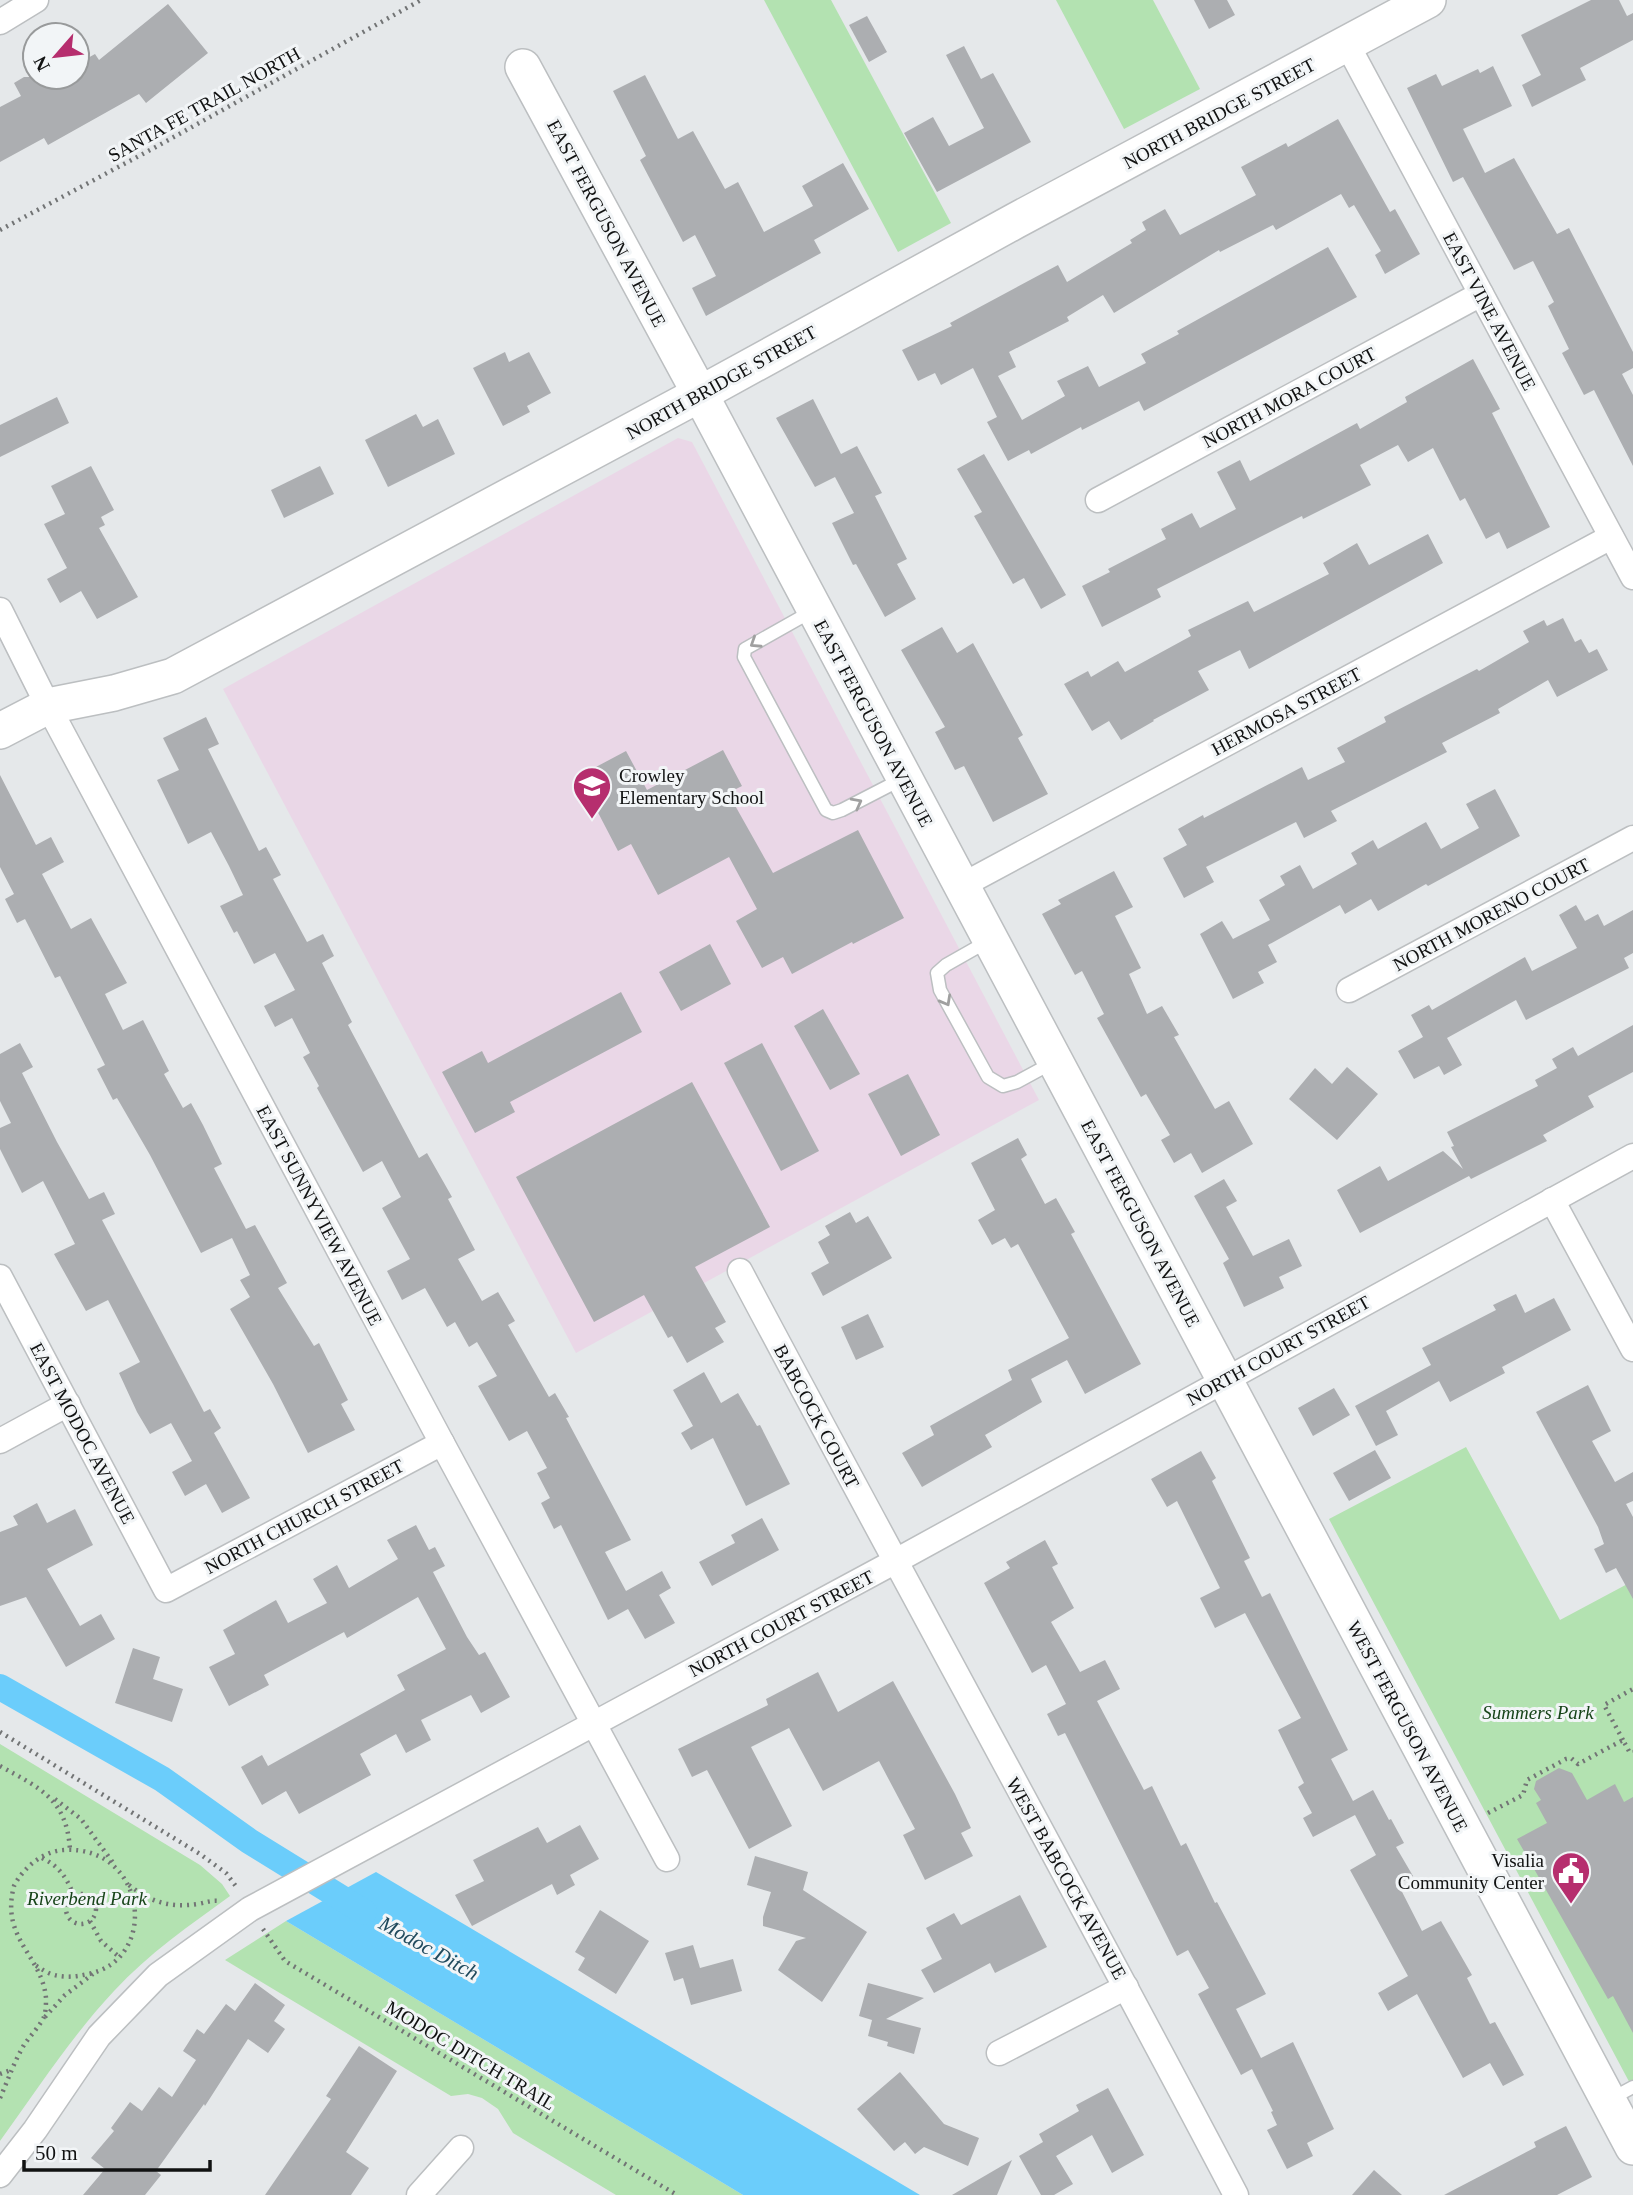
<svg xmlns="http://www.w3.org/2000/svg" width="1633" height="2195" viewBox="0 0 1633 2195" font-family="Georgia,serif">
<rect width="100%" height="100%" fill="#e5e8ea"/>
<path fill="#ead7e7" d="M678 438 692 442 1039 1100 576 1353 223 689Z"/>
<g fill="#b3e2b1">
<path d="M764 0H831L951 223 898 252Z"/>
<path d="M1056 0H1153L1200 89 1124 129Z"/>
<path d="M1466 1447 1560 1620 1633 1581V2089L1329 1519Z"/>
<path d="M0 1744 200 1865 222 1884 230 1896C190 1925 148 1954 114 1991 71 2037 37 2090 0 2141Z"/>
<path d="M286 1921 743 2195H616L513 2133 498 2109 482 2098 468 2094 451 2096 225 1960Z"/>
</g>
<path fill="#6bcdfb" d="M376 1872 920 2195H743L286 1921Z"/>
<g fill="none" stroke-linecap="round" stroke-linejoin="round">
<path stroke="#6bcdfb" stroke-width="26" d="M0 1687 162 1779 249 1841 364 1912"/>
</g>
<g fill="#acaeb1">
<path d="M1194 0H1227L1235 15 1209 29Z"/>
<path d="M1591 0H1619L1627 16 1633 13V40L1580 68 1586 80 1532 107 1522 85 1541 75 1521 35Z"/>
<path d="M168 4 208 53 146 103 139 94 48 145 44 138 0 162V107L21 96 14 83 24 77H77V64L95 54 99 60Z"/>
<path d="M867 16 887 52 869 62 849 25Z"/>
<path d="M964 46 981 79 993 73 1031 142 937 192 904 133 933 117 949 146 984 128 946 55Z"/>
<path d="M1493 66 1512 106 1463 129 1485 173 1514 158 1557 234 1569 228 1633 352V368L1622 374 1633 395V466L1594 390 1584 395 1562 353 1569 349 1548 306 1554 302 1533 261 1514 270 1463 177 1453 182 1407 88 1436 74 1442 86 1478 69 1480 73Z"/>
<path d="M645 75 678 139 693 131 725 189 738 182 764 232 813 206 802 186 843 163 869 209 814 240 821 253 706 316 692 288 716 276 695 235 683 242 640 160 646 156 613 91Z"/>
<path d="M1338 119 1390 212 1395 209 1420 254 1385 274 1375 255 1381 251 1354 205 1349 208 1341 194 1276 230 1273 225 1220 252 1219 250 1114 313 1103 295 1067 317 1069 321 1009 352 1016 367 998 376 1022 420 1065 396 1057 381 1088 366 1099 387 1146 363 1141 354 1179 334 1177 331 1328 247 1357 297 1144 411 1139 401 1082 430 1081 427 1031 454 1029 450 1008 461 987 422 997 417 973 368 941 385 935 373 918 381 902 350 952 326 950 323 1058 265 1067 282 1132 243 1130 240 1146 230 1142 222 1165 209 1180 235 1256 195 1241 167 1286 143 1288 147Z"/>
<path d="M505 352 509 362 529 352 551 393 527 406 530 412 503 426 473 368Z"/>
<path d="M1473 359 1500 409 1492 413 1550 527 1507 549 1499 532 1486 539 1465 498 1460 501 1433 448 1408 462 1398 445 1360 465 1371 485 1303 519 1302 516 1157 589 1161 597 1102 627 1082 586 1110 572 1108 569 1166 539 1161 529 1192 513 1200 528 1236 509 1217 472 1240 460 1250 481 1357 423 1360 429 1407 402 1405 397Z"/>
<path d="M57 397 69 423 0 457V425Z"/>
<path d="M813 399 841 454 857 446 882 493 875 496 907 559 897 564 916 599 885 617 856 564 853 565 832 523 854 513 835 477 815 487 776 418Z"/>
<path d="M416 414 423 427 438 419 455 454 388 487 365 440Z"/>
<path d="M984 454 1066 595 1041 609 1024 578 1013 584 974 516 982 512 957 469Z"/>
<path d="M91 466 114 510 101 517 105 525 99 528 138 597 97 619 81 591 60 603 47 579 67 568 44 524 65 514 51 486Z"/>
<path d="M320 466 334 494 284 518 271 490Z"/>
<path d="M1428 534 1443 563 1249 669 1240 650 1198 671 1209 690 1153 720 1154 721 1121 740 1109 721 1092 731 1064 684 1088 671 1091 677 1118 661 1125 672 1191 636 1188 630 1248 601 1254 612 1329 574 1323 563 1357 543 1369 565Z"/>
<path d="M1563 618 1575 642 1581 639 1589 653 1597 649 1608 670 1557 697 1548 680 1498 709 1500 713 1442 743 1447 752 1331 811 1337 821 1304 838 1296 822 1206 867 1214 882 1184 898 1163 858 1187 845 1178 829 1203 815 1204 818 1302 767 1308 780 1345 762 1337 748 1386 722 1384 717 1477 669 1479 671 1529 642 1523 631 1544 620 1547 626Z"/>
<path d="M942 627 957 653 973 643 1023 735 1018 738 1048 794 993 822 964 766 955 770 935 732 945 727 901 650Z"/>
<path d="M206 717 219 744 208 749 259 851 266 847 281 875 273 879 307 942 323 934 334 956 322 963 352 1022 348 1025 419 1158 427 1153 452 1197 448 1199 475 1250 458 1259 482 1301 498 1292 515 1321 508 1325 549 1397 555 1393 569 1417 566 1418 631 1540 605 1552 626 1591 662 1571 671 1588 659 1595 675 1623 645 1639 628 1609 608 1620 561 1525 554 1529 541 1503 550 1498 537 1473 547 1468 527 1431 509 1441 478 1386 497 1376 477 1342 469 1347 455 1322 447 1327 425 1288 402 1300 387 1271 410 1259 382 1208 401 1197 382 1161 363 1172 317 1088 319 1086 303 1057 310 1053 292 1018 275 1027 264 1006 295 990 275 953 254 964 237 931 234 933 220 906 243 895 229 866 211 832 188 844 157 780 179 770 163 738Z"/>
<path d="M723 750 742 786 728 793 773 873 858 830 904 918 853 944 852 942 792 974 783 957 762 968 736 921 757 909 729 857 658 895 631 844 618 851 579 776 626 751 647 790Z"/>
<path d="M0 775 36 845 51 837 64 862 42 874 71 929 91 918 127 983 105 994 123 1030 143 1020 169 1071 164 1074 183 1108 191 1103 203 1125 222 1164 214 1168 246 1229 255 1225 287 1283 278 1288 314 1346 319 1343 348 1400 341 1404 355 1430 308 1453 273 1384 230 1309 250 1297 240 1280 250 1275 232 1238 201 1253 150 1155 117 1098 113 1100 97 1069 105 1065 60 976 55 978 25 919 17 923 5 899 14 894 0 867Z"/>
<path d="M1495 789 1520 836 1428 886 1426 884 1378 911 1371 899 1345 914 1340 905 1268 945 1277 962 1258 972 1264 983 1233 999 1200 934 1222 921 1233 939 1270 920 1259 900 1285 885 1280 876 1300 865 1313 889 1357 864 1351 853 1373 840 1378 849 1426 822 1441 849 1479 828 1466 804Z"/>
<path d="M1114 871 1133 907 1115 916 1141 968 1129 974 1147 1014 1162 1006 1179 1035 1174 1037 1215 1109 1229 1101 1253 1144 1202 1173 1191 1153 1174 1163 1161 1140 1170 1135 1146 1094 1141 1097 1097 1018 1104 1014 1082 971 1075 975 1042 914 1061 904 1058 900Z"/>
<path d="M1576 905 1585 921 1598 914 1604 926 1633 910V953L1624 958 1629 968 1526 1020 1516 1000 1447 1038 1462 1065 1444 1075 1439 1066 1414 1079 1398 1051 1423 1037 1411 1015 1429 1005 1432 1010 1525 957 1532 971 1577 948 1559 915Z"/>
<path d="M710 944 731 984 681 1011 659 972Z"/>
<path d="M621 992 642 1032 510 1102 515 1112 475 1133 442 1072 482 1051 488 1063Z"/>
<path d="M823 1009 860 1074 830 1090 794 1026Z"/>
<path d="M1633 1025V1072L1588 1096 1594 1107 1543 1135 1547 1141 1471 1179 1469 1176 1360 1233 1337 1190 1380 1166 1388 1181 1443 1151 1463 1169 1451 1147 1454 1146 1447 1132 1538 1086 1535 1080 1557 1068 1552 1059 1573 1047 1578 1056Z"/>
<path d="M20 1043 33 1067 22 1073 57 1142 89 1199 104 1192 115 1214 102 1220 204 1412 210 1409 221 1428 214 1433 250 1498 222 1513 206 1484 185 1496 172 1472 192 1461 171 1423 150 1434 137 1412 119 1373 140 1362 108 1300 86 1311 54 1254 75 1244 43 1181 22 1193 0 1149V1128L11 1123 0 1101V1054Z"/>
<path d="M762 1043 819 1151 781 1171 724 1063Z"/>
<path d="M1347 1067 1378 1094 1337 1140 1289 1099 1315 1068 1332 1084Z"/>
<path d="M908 1074 940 1135 901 1156 868 1094Z"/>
<path d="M692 1082 770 1227 695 1267 726 1322 715 1328 724 1342 687 1363 672 1336 668 1338 644 1295 594 1322 516 1177Z"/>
<path d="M1018 1138 1027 1155 1021 1159 1045 1204 1056 1198 1075 1232 1071 1234 1141 1364 1085 1394 1067 1360 1031 1379 1042 1402 985 1435 992 1447 922 1487 902 1453 934 1435 930 1426 1012 1380 1008 1370 1069 1338 1018 1244 1011 1248 1005 1238 992 1245 978 1220 995 1210 971 1163Z"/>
<path d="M1224 1179 1237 1201 1226 1207 1253 1256 1289 1239 1302 1266 1279 1277 1284 1288 1244 1307 1223 1263 1229 1259 1194 1196Z"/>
<path d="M850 1212 856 1223 868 1216 892 1258 823 1296 811 1273 829 1263 818 1242 830 1235 825 1226Z"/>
<path d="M1516 1294 1525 1313 1554 1298 1571 1330 1502 1367 1505 1373 1450 1402 1439 1381 1386 1411 1398 1435 1376 1446 1355 1406 1431 1365 1422 1348 1496 1310 1493 1305Z"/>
<path d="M868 1314 884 1347 856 1360 841 1327Z"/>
<path d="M704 1372 721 1403 738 1393 757 1426 760 1425 790 1484 746 1506 713 1438 691 1450 681 1433 693 1426 673 1390Z"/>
<path d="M1588 1385 1611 1431 1592 1441 1615 1482 1633 1472V1501L1626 1504 1633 1517V1599L1616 1568 1606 1573 1594 1549 1604 1544 1598 1527 1536 1412Z"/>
<path d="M1334 1388 1350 1415 1313 1436 1298 1408Z"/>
<path d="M1375 1450 1391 1478 1349 1501 1333 1473Z"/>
<path d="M1201 1451 1216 1478 1212 1481 1250 1558 1244 1561 1262 1597 1270 1593 1348 1750 1331 1759 1353 1801 1373 1790 1389 1820 1391 1819 1404 1843 1396 1847 1413 1876 1398 1884 1422 1931 1441 1921 1472 1975 1467 1978 1490 2024 1495 2022 1524 2075 1503 2086 1490 2063 1463 2078 1417 1994 1388 2011 1378 1993 1408 1976 1350 1870 1376 1855 1355 1815 1313 1837 1303 1818 1312 1813 1298 1787 1304 1783 1278 1730 1301 1718 1245 1613 1215 1628 1200 1598 1220 1588 1177 1501 1167 1507 1151 1479Z"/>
<path d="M37 1503 47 1523 75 1509 93 1545 47 1569 80 1626 101 1614 115 1639 66 1667 26 1597 0 1606V1532L18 1525 13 1516Z"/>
<path d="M762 1518 779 1550 712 1586 699 1562 735 1543 731 1535Z"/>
<path d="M416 1525 429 1550 435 1547 445 1566 433 1572 467 1637 479 1655 485 1652 510 1697 481 1713 471 1695 421 1720 431 1740 406 1753 396 1734 360 1754 371 1775 299 1814 286 1791 262 1805 241 1767 262 1755 268 1766 405 1690 397 1675 446 1649 418 1597 347 1638 344 1632 264 1675 269 1685 229 1706 209 1667 235 1654 223 1630 276 1600 288 1623 327 1603 313 1579 337 1565 349 1588 398 1559 387 1540Z"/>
<path d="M1045 1540 1058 1564 1052 1567 1074 1608 1051 1622 1080 1672 1105 1660 1120 1689 1097 1701 1144 1790 1152 1786 1181 1846 1186 1843 1215 1903 1217 1902 1266 1994 1236 2009 1261 2058 1293 2042 1334 2129 1307 2143 1313 2156 1287 2169 1267 2130 1277 2125 1271 2112 1273 2111 1252 2069 1241 2075 1198 1994 1209 1988 1188 1950 1177 1956 1065 1733 1058 1736 1047 1714 1066 1704 1046 1665 1032 1673 984 1583 1010 1568 1006 1562Z"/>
<path d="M133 1648 160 1657 153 1679 183 1689 172 1722 115 1703Z"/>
<path d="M818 1672 838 1712 893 1681 955 1794 971 1828 961 1833 973 1856 925 1880 903 1835 915 1829 879 1761 823 1791 789 1728 751 1747 792 1826 749 1849 707 1770 692 1777 678 1749 768 1705 766 1699Z"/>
<path d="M1559 1768 1572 1773 1587 1800 1615 1784 1624 1802 1633 1797V2033L1613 1996 1608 1999 1517 1839 1547 1823 1536 1803 1541 1800 1534 1789 1536 1781Z"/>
<path d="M580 1825 599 1859 570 1875 575 1885 557 1895 552 1884 472 1926 455 1895 484 1881 473 1860 538 1827 547 1843Z"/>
<path d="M755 1856 808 1872 803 1890 867 1932 822 2002 778 1970 796 1941 806 1938 763 1926V1917L771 1892 747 1885Z"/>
<path d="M1020 1895 1047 1947 995 1973 990 1963 934 1993 921 1970 942 1959 926 1928 954 1913 961 1925Z"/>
<path d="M600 1910 649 1941 616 1994 578 1970 585 1958 575 1952Z"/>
<path d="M693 1945 700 1968 733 1959 742 1991 691 2005 683 1978 674 1981 665 1953Z"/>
<path d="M255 1983 285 2005 274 2021 285 2029 268 2053 248 2039 205 2106 204 2104 156 2171 161 2175 145 2195H83L105 2169 91 2158 114 2131 111 2128 130 2102 142 2111 159 2087 172 2097 196 2060 183 2051 197 2029 204 2034 226 2004 235 2011Z"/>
<path d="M868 1983 924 1998 886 2019 921 2028 914 2054 887 2046 888 2042 868 2036 872 2020 859 2016Z"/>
<path d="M359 2046 397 2071 346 2152 369 2168 351 2195H265L331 2099 326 2096Z"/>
<path d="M900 2072 944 2124 979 2138 968 2166 924 2147 915 2154 905 2142 894 2151 857 2109Z"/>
<path d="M1108 2088 1144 2155 1112 2173 1092 2135 1056 2156 1073 2184 1054 2195H1041L1019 2156 1043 2142 1039 2134 1079 2111 1076 2105Z"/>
<path d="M1566 2126 1592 2177 1557 2195H1444L1536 2147 1534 2142Z"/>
<path d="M1012 2160 997 2195H952Z"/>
<path d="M1374 2170 1402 2195H1352Z"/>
</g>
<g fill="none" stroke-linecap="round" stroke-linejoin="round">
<g stroke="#bcbfc1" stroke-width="15">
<g id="lane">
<path d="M814 610 745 649 744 657 826 810 833 813 842 810 902 779"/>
<path d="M990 940 946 965 937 973 940 990 988 1077 1003 1086 1017 1082 1052 1063"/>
<path d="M1609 2100 1633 2087"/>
</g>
</g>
<g stroke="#bcbfc1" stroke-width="27">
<g id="street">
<path d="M0 22 36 0"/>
<path d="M1347 44 1633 577"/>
<path d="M1098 500 1481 294"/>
<path d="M0 610 48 706 442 1443 667 1859"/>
<path d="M961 886 1611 537"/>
<path d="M1349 990 1633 838"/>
<path d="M1552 1200 1633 1349"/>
<path d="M740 1271C904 1580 1073 1885 1236 2195"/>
<path d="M0 1277 166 1590 442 1443"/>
<path d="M0 1441 68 1404"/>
<path d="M999 2053 1126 1987"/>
<path d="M0 2175 35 2130 99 2036 158 1975 250 1909 894 1562 1633 1156"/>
<path d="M419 2195 461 2148"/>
</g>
</g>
<g stroke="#bcbfc1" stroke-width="38">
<g id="secondary">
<path d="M523 67 700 394 1633 2147"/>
<path d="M0 731 48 706 114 693 173 676 700 394 1015 221 1428 0"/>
</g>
</g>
<g stroke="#727475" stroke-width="4.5" stroke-dasharray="2 5" stroke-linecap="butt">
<path d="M0 230 154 148 421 0"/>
<path d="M0 1732 200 1854 226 1873 238 1889"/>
<path d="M1623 1740 1604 1705 1633 1689"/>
<path d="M0 1766C40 1788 67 1799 70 1850"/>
<path d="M55 1799 81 1819 114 1864"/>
<path d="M1488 1813 1523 1795 1527 1780 1566 1759 1571 1758 1578 1764 1623 1740 1630 1753 1633 1752"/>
<path d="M42 1858C59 1866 67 1878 74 1896"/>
<path d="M129 1885C150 1902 170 1908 197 1904 205 1903 211 1900 219 1901"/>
<circle cx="81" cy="1909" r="15"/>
<path d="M90 1921 101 1941 118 1956"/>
<path d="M263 1929 285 1961 677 2195"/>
<path d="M45 2017 65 1995 93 1974"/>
<path d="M0 2074 11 2070"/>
<path d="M0 2098C8 2080 14 2062 24 2045 30 2036 38 2028 43 2019 46 2014 46 2004 46 1998 42 1955 0 1939 14 1886 23 1868 43 1851 64 1850 147 1845 160 1960 88 1974 75 1977 63 1978 51 1974 44 1971 38 1967 32 1963"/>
</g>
<use href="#lane" stroke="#fff" stroke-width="12"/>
<use href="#street" stroke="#fff" stroke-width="24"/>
<use href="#secondary" stroke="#fff" stroke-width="35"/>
</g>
<defs><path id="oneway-chevron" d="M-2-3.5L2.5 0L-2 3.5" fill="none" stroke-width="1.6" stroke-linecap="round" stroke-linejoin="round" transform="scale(1.75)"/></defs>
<g stroke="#a0a0a0">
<use href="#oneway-chevron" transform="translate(755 643) rotate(147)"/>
<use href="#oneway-chevron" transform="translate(857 803) rotate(-28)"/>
<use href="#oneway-chevron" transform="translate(946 1001) rotate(61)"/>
</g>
<defs>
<g id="school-pin" transform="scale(2.0125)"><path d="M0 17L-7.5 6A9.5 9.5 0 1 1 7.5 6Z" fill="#b62e6e" stroke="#f2f5f7"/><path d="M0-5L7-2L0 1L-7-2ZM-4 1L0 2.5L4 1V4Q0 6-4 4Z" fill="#fff"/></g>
<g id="civic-pin" transform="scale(2.0125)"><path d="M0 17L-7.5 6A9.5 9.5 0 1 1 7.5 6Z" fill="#b62e6e" stroke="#f2f5f7"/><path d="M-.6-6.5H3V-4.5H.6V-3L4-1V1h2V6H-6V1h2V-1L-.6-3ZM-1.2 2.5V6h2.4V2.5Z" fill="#fff"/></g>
</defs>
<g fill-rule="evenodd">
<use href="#school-pin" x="592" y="786"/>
<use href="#civic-pin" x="1571" y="1871"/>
</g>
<g text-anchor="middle" stroke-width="6" stroke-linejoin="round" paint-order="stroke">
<g font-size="19" fill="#111212" stroke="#f2f5f7">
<text transform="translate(204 104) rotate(-29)" y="7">SANTA FE TRAIL NORTH</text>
<text transform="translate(1219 113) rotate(-28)" y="7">NORTH BRIDGE STREET</text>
<text transform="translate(607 223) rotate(62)" y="7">EAST FERGUSON AVENUE</text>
<text transform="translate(1490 311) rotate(62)" y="7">EAST VINE AVENUE</text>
<text transform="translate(721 382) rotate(-29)" y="7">NORTH BRIDGE STREET</text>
<text transform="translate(1289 397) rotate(-28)" y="7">NORTH MORA COURT</text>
<text transform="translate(1286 711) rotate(-28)" y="7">HERMOSA STREET</text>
<text transform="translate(874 723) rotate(62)" y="7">EAST FERGUSON AVENUE</text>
<text transform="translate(1491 914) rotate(-28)" y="7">NORTH MORENO COURT</text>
<text transform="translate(320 1215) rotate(62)" y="7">EAST SUNNYVIEW AVENUE</text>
<text transform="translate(1141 1223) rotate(62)" y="7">EAST FERGUSON AVENUE</text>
<text transform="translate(1278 1350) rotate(-29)" y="7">NORTH COURT STREET</text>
<text transform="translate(817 1416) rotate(62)" y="7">BABCOCK COURT</text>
<text transform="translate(83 1433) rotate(62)" y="7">EAST MODOC AVENUE</text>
<text transform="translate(304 1516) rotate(-28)" y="7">NORTH CHURCH STREET</text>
<text transform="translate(781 1623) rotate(-28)" y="7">NORTH COURT STREET</text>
<text transform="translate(1408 1726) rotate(62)" y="7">WEST FERGUSON AVENUE</text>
<text transform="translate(1067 1878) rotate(61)" y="7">WEST BABCOCK AVENUE</text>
<text transform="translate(471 2055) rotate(31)" y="7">MODOC DITCH TRAIL</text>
</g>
<g font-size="19" fill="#111212" stroke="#f2f5f7" text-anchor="start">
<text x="619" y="782">Crowley<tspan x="619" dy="22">Elementary School</tspan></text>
<text x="1544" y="1867" text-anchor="end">Visalia<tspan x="1544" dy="22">Community Center</tspan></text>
</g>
<g font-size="19" font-style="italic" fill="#174419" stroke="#f2f5f7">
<text x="1538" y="1719">Summers Park</text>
<text x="87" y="1905">Riverbend Park</text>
</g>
<g font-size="21" font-style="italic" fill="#204a5d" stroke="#f2f5f7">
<text transform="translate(429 1948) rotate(29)" y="7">Modoc Ditch</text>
</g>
</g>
<g transform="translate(56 56) rotate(242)"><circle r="33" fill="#f2f5f7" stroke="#989a9b" stroke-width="2"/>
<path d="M0-5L12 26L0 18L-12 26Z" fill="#b62e6e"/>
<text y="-10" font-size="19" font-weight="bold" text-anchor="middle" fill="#111212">N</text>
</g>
<path d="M24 2160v10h186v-10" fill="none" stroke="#111212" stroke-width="3.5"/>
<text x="35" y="2160" font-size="21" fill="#111212" stroke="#f2f5f7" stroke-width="5" paint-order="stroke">50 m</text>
</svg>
